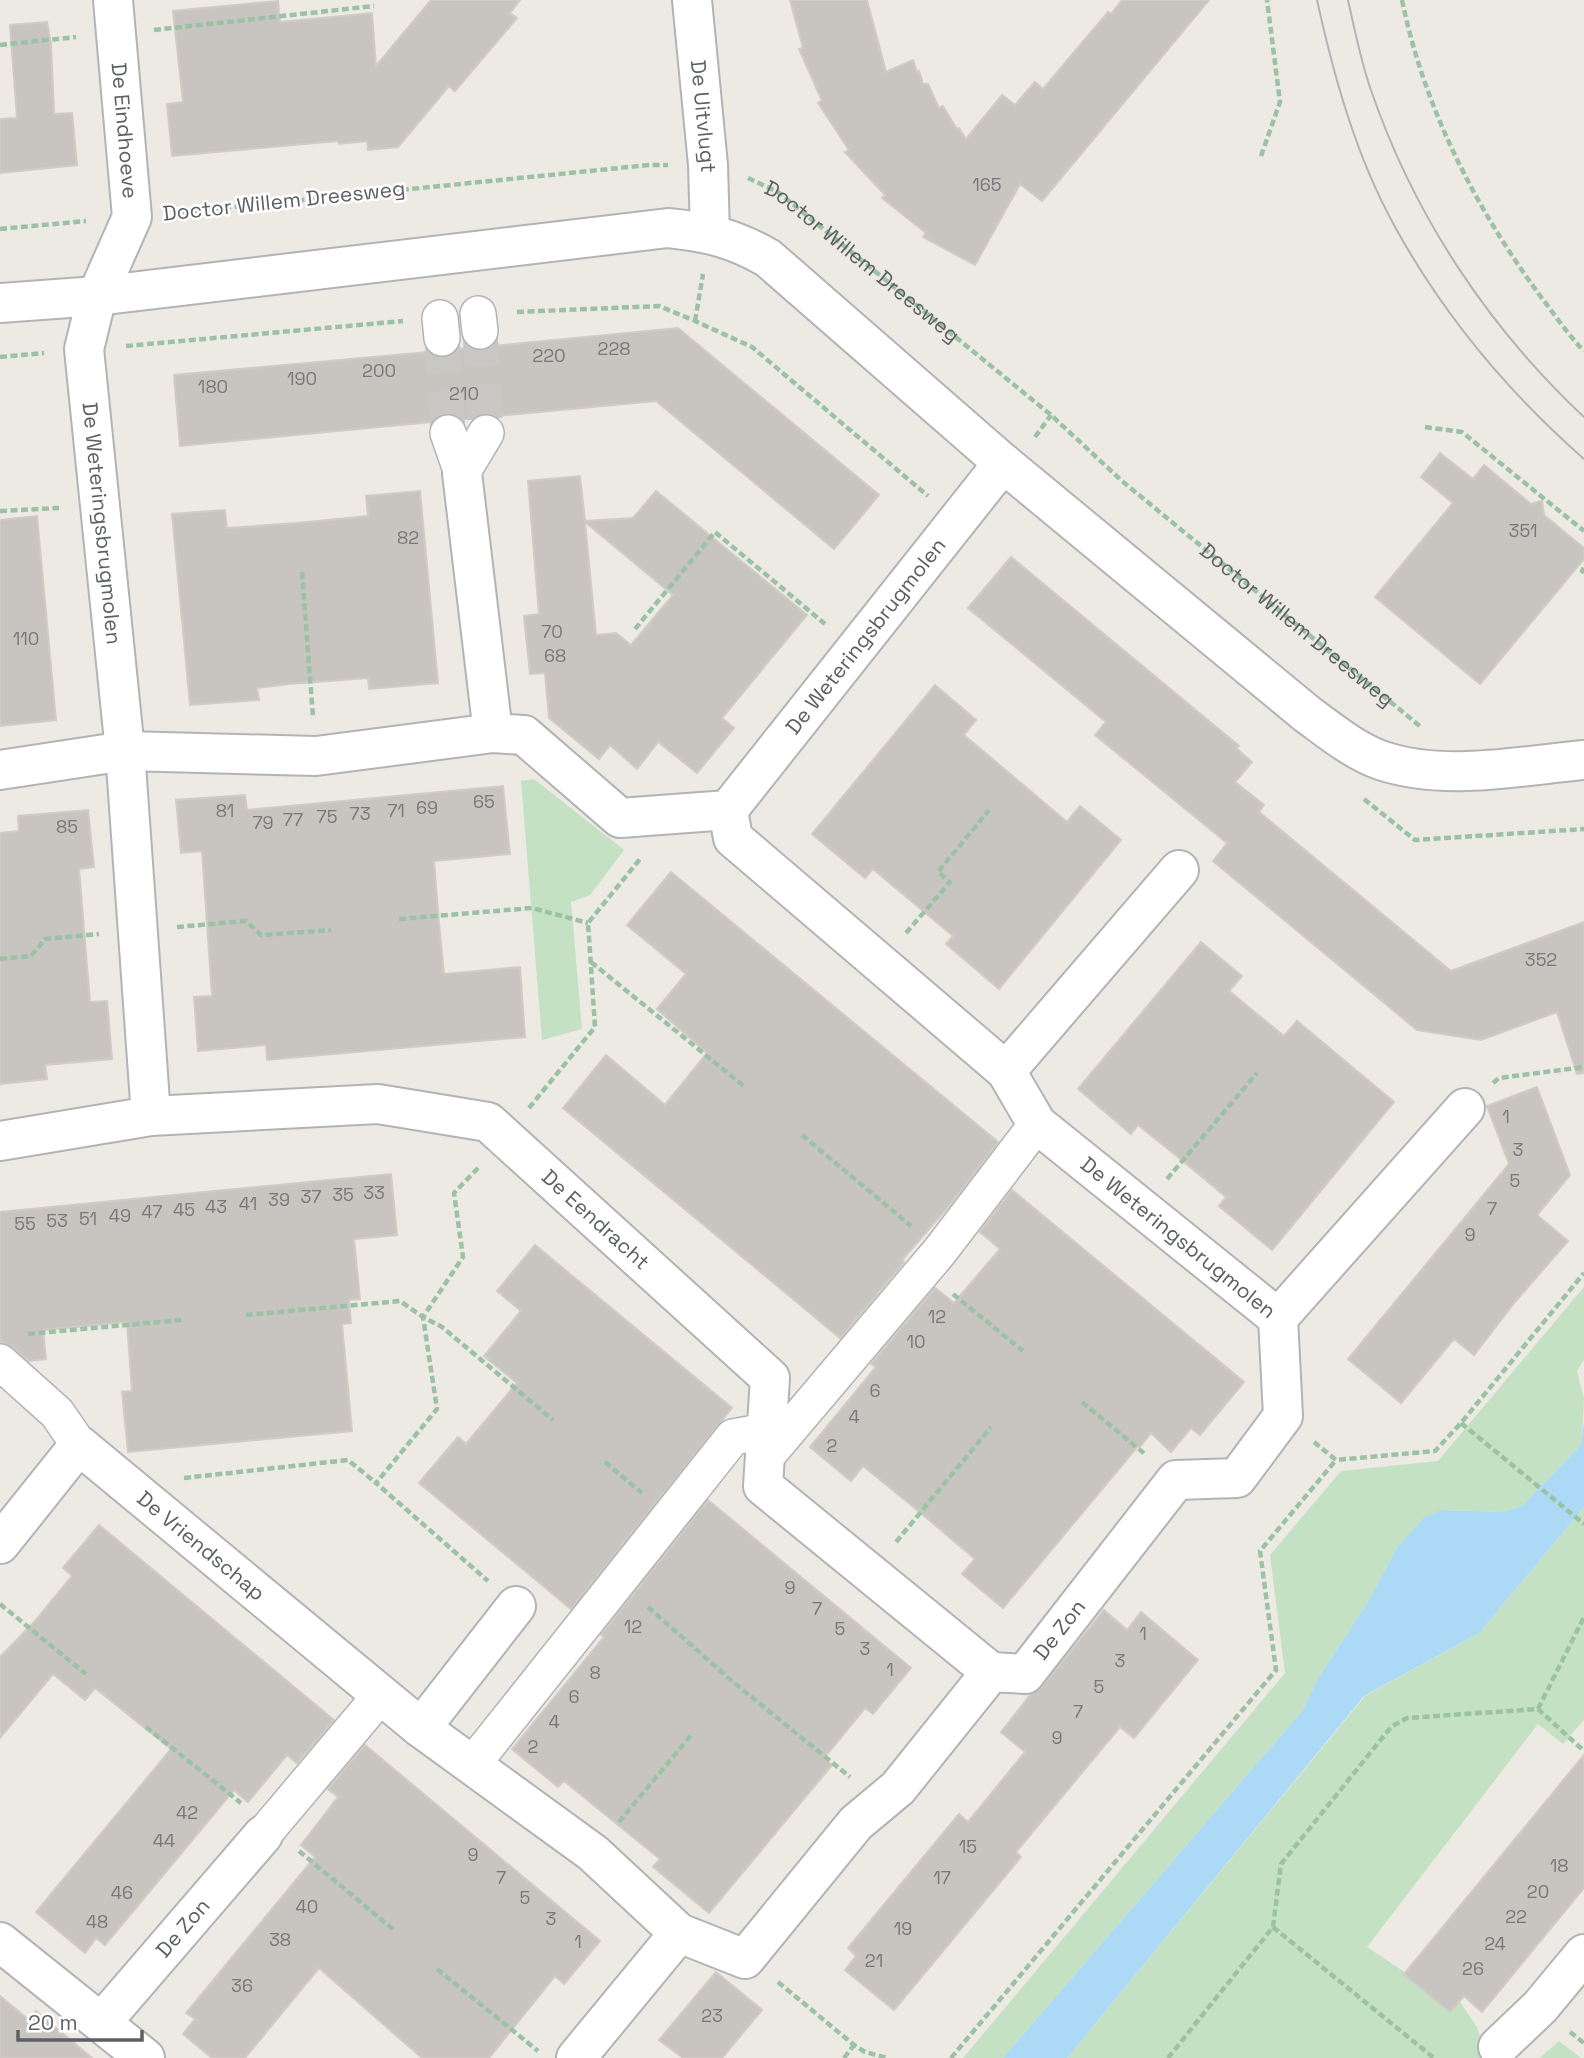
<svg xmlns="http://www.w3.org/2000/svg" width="1584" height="2058" viewBox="0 0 1584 2058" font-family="'Space Grotesk',sans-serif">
<rect width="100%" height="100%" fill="#edeae4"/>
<g fill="#c4e2c3">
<path d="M534 779 624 850 590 895 571 902 582 1029 542 1040 521 781Z"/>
<path d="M1584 1287V1360L1577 1371 1584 1399 1582 1444 1522 1506 1503 1512 1442 1510 1397 1548 1367 1603 1317 1680 1303 1710 1003 2058H963L1285 1673 1270 1555 1341 1471 1438 1461Z"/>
<path d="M1584 1507V1720L1563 1744 1538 1724 1367 1947 1403 1971 1458 1999 1477 2027 1483 2045 1498 2058H1067L1365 1696 1479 1633Z"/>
<path d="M1559 2041 1581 2058H1540Z"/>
</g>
<path fill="#abd9f6" d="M1584 1421V1507L1479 1633 1364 1696 1067 2058H1003L1303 1710 1317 1680 1367 1603 1397 1548 1425 1517 1441 1510 1503 1512 1522 1506 1581 1445Z"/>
<g fill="#c8c5c0" stroke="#d1cbc3" stroke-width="2" fill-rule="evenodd">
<path d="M431 0H520L510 13 517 18 455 91 449 86 398 147 368 150 367 141 339 144 338 141 172 156 167 104 183 102 173 11 278 1 280 22 372 13 376 66Z"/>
<path d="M790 0H867L886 72 913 60 917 72 919 71 923 84H928L939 108 943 106 957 129 959 128 966 139 1002 95 1015 105 1035 82 1043 89 1108 12 1111 14 1122 0H1209L1042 201 1020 184 975 265 923 237 926 233 882 198 885 195 845 152 849 150 818 103 822 101 799 49 803 48Z"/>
<path d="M47 22 51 44 54 114 72 113 77 165 0 173V119L17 118 10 25Z"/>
<path d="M678 328 879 495 834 549 656 401 497 416 486 413 473 419H462L452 413 442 414 431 422 180 446 174 375 428 352 434 357 445 358 453 355 458 349 470 348 482 351 493 346Z"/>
<path d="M1440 453 1473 479 1484 465 1531 504 1542 501 1544 515 1584 548V559L1480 684 1375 597 1453 503 1421 477Z"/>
<path d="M580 476 585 521 633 518 656 491 807 615 722 718 734 728 697 773 658 742 637 769 610 745 599 759 549 718 545 673 530 674 524 616 539 614 528 481ZM585 522 673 595 631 645 616 633 596 635Z"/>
<path d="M420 491 438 683 369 689 368 678 289 684 257 688 259 700 190 705 172 514 225 510 227 528 297 523 368 516 366 496Z"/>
<path d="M37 516 56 720 0 726V520Z"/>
<path d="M1011 557 1239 746 1236 748 1252 762 1235 782 1264 805 1259 812 1451 971 1584 922V1073L1577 1074 1557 1012 1481 1040 1417 1030 1213 861 1227 843 1095 735 1106 722 968 608Z"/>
<path d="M935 685 976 720 964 735 1067 822 1080 806 1121 840 999 989 946 944 953 936 873 869 865 878 812 834Z"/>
<path d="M503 786 510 854 434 861 439 923 444 974 520 967 525 1037 267 1060 266 1045 198 1051 194 997 212 996 202 851 181 853 176 800 245 795 247 810Z"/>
<path d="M88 810 94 867 79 869 90 1002 107 1001 112 1059 45 1065 47 1079 0 1084V833L19 831 18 816Z"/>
<path d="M671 872 998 1142 949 1206 902 1260 904 1262 840 1338 563 1108 606 1055 665 1105 707 1053 657 1009 686 974 627 925Z"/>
<path d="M1201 942 1242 976 1229 991 1284 1036 1297 1021 1394 1102 1272 1250 1219 1206 1226 1197 1178 1157 1138 1125 1131 1134 1078 1089Z"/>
<path d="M1537 1087 1570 1175 1537 1215 1568 1241 1515 1302 1474 1355 1454 1339 1401 1403 1348 1359 1509 1164 1487 1106Z"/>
<path d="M391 1174 397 1235 354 1239 360 1299 349 1300 351 1323 342 1324 352 1431 128 1452 122 1392 132 1391 127 1322 43 1330 46 1359 29 1361 13 1347 0 1342V1212Z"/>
<path d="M1012 1190 1244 1382 1200 1435 1191 1428 1171 1452 1151 1433 1140 1447 1138 1446 1003 1608 962 1574 975 1559 916 1509 863 1466 851 1481 810 1447 876 1367 871 1364 935 1288 954 1303 1000 1249 980 1232Z"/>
<path d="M535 1245 732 1408 571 1609 419 1483 458 1437 466 1444 517 1383 484 1356 521 1311 497 1291Z"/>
<path d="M708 1500 911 1668 873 1714 865 1708 824 1758 832 1765 709 1913 653 1867 660 1859 564 1781 558 1787 512 1749 604 1637 601 1635Z"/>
<path d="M99 1525 334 1720 297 1763 287 1755 248 1802 234 1790 105 1945 96 1938 85 1953 36 1912 171 1749 95 1688 85 1700 53 1674 0 1738V1657L36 1620 72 1576 63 1568Z"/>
<path d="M1104 1610 1127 1630 1141 1612 1198 1660 1134 1738 1120 1727 1016 1852 1021 1857 894 2010 845 1970 856 1956 848 1948 959 1814 968 1822 1025 1752 1001 1732 1031 1694 1042 1687Z"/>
<path d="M365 1745 600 1941 564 1984 555 1976 489 2058H422L319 1968 245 2058H212L183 2034 195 2019 186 2013 315 1857 301 1845 338 1797 328 1789Z"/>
<path d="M1584 1755V1888L1482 2012 1464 1996 1450 2012 1404 1974Z"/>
<path d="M716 1972 762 2010 722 2058H683L659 2040Z"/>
<path d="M0 1996 29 2020 36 2011 92 2058H0Z"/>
</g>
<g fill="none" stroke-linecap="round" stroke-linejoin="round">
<g stroke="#c9c7c4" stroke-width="35" stroke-dasharray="35 18" stroke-linecap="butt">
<path d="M480 331 486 433"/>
<path d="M442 338 448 433"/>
</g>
<g stroke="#b1b4b7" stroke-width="38">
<g id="pedestrian">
<path d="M478 314 480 331"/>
<path d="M440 318 442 338"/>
<path d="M448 433 462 473 486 433"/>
<path d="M0 1362 57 1413 79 1445"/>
<path d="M765 1458 940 1251 1037 1124"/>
<path d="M472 1765 733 1437 766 1431"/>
<path d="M263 1835 381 1695"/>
</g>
</g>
<g stroke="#b1b4b7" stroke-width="42">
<g id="minor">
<path id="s2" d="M113 0 132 217 97 296 84 349 125 751 151 1116"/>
<path id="s3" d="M692 0 708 165 710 233"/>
<path d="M462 473 493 733"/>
<path id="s4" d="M0 770 125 751 316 756 493 733 524 735 620 818 728 810 1003 463"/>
<path id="s5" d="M728 810 733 838 1006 1071 1037 1124 1278 1318 1465 1108"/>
<path d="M1006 1071 1179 870"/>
<path id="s6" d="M0 1141 151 1116 378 1104 488 1122 770 1378 763 1486 991 1672"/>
<path id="s7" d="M0 1544 79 1445 421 1728 593 1853 679 1933"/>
<path d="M421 1728 516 1606"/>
<path d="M0 1942 145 2058"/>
<path id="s8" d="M102 2022 263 1835"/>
<path d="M1498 2047 1540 2007 1584 1954"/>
<path id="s9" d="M576 2058 679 1933 745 1959 856 1823 898 1788 991 1672 1025 1674 1176 1480 1237 1478 1283 1416 1278 1318"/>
</g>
</g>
<g stroke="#b1b4b7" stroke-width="42">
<path id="tertiary" d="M0 303 97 296 668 228C707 232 733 238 768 258L1003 463 1307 714C1329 730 1353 750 1380 760 1444 782 1518 766 1584 760"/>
</g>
<g stroke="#9cc2a5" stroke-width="4.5" stroke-dasharray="7 3.5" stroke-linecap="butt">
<path d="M1402 0C1424 108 1476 209 1541 297 1555 315 1568 335 1584 351"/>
<path d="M154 30 374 6"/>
<path d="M0 45 76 37"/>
<path d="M1261 156 1280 102 1267 0"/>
<path id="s1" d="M748 178 778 192 1051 415 1122 481 1421 727"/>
<path d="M172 213 649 165H668"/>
<path d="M0 229 86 221"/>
<path d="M517 312 659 306 695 321 752 347 928 496"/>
<path d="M695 321 703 274"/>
<path d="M126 346 403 321"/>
<path d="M0 357 44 353"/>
<path d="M1425 427 1462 432 1584 531"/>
<path d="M1035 437 1051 415"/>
<path d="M0 511 59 508"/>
<path d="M1584 568 1582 571 1584 573"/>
<path d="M302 572 313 717"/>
<path d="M635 629 715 532 825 624"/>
<path d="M1364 799 1415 840 1584 829"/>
<path d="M399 919 532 908 588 923"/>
<path d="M177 927 246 921 261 935 331 930"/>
<path d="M906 933 950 882 938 872 989 810"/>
<path d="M0 959 31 956 45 939 99 934"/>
<path d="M591 962 745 1087"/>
<path d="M1493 1083 1499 1078 1584 1067"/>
<path d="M529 1108 595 1027 588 923 640 859"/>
<path d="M802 1135 911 1226"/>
<path d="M478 1168 454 1193 463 1257 423 1317 437 1409 376 1483 488 1581"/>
<path d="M1167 1179 1257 1073"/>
<path d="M953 1294 1023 1351"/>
<path d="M246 1315 400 1301 423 1317 442 1327 553 1420"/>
<path d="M28 1334 181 1320"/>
<path d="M1082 1402 1146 1455"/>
<path d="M1461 1423 1584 1524"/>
<path d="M1314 1442 1336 1460 1435 1451 1461 1423 1584 1273"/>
<path d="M605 1462 642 1493"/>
<path d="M184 1478 348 1460 376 1483"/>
<path d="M896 1542 991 1427"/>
<path d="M0 1604 86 1674"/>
<path d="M648 1607 733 1682 850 1777"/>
<path d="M1538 1709 1584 1617"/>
<path d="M146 1727 241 1803"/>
<path d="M619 1822 692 1734"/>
<path d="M299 1851 394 1930"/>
<path d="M1273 1927 1434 2058"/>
<path d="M437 1969 538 2051"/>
<path d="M778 1982 854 2045 865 2052 888 2058"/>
<path d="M1570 2032 1584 2043"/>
<path d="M844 2058 854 2045"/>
<path d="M951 2058 1276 1670 1260 1551 1336 1460"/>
<path d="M1168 2058 1273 1927 1281 1864 1391 1727 1407 1718 1538 1709 1584 1751"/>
</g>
<use href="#pedestrian" stroke="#fff" stroke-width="35"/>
<use href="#minor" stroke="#fff" stroke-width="38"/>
<use href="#tertiary" stroke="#fff" stroke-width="38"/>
<g stroke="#b2b3b3" stroke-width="2">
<path d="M1317 0C1334 77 1356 156 1394 225 1442 313 1509 393 1584 459"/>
<path d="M1348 0C1355 31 1361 63 1372 93 1415 217 1489 328 1584 417"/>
</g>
</g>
<g text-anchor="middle" stroke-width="5" stroke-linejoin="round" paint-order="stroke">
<g font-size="18" fill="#77787a">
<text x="987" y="191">165</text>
<text x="614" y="355">228</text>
<text x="549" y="362">220</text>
<text x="379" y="377">200</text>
<text x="302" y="385">190</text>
<text x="213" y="393">180</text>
<text x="464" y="400">210</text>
<text x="1523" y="537">351</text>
<text x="408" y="544">82</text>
<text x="552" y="638">70</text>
<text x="26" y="645">110</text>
<text x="555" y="662">68</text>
<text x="484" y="808">65</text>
<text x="427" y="814">69</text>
<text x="225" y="817">81</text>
<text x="396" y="817">71</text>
<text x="360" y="820">73</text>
<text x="327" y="823">75</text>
<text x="293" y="826">77</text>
<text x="263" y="829">79</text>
<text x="67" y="833">85</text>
<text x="1541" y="966">352</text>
<text x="1506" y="1123">1</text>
<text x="1518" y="1156">3</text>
<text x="1515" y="1187">5</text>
<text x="374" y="1199">33</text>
<text x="343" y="1201">35</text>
<text x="311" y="1203">37</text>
<text x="279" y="1206">39</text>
<text x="248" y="1210">41</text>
<text x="216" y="1213">43</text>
<text x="1492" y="1215">7</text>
<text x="184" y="1216">45</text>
<text x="152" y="1218">47</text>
<text x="120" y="1222">49</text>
<text x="88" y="1225">51</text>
<text x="57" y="1227">53</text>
<text x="25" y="1230">55</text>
<text x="1470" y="1241">9</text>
<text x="937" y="1323">12</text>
<text x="916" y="1348">10</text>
<text x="875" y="1397">6</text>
<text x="854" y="1423">4</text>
<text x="832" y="1452">2</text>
<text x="790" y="1594">9</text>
<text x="817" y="1615">7</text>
<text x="633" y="1633">12</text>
<text x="840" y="1635">5</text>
<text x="1143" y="1640">1</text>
<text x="865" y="1655">3</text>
<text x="1120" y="1667">3</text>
<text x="890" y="1676">1</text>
<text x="595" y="1679">8</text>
<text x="1099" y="1693">5</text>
<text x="574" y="1703">6</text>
<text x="1078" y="1718">7</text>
<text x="554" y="1728">4</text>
<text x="1057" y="1744">9</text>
<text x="533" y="1753">2</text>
<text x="187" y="1819">42</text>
<text x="164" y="1847">44</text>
<text x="968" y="1853">15</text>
<text x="473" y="1861">9</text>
<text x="1559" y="1872">18</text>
<text x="501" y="1884">7</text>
<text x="942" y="1884">17</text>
<text x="1538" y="1898">20</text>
<text x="122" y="1899">46</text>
<text x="525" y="1904">5</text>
<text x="307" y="1913">40</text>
<text x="1516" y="1923">22</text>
<text x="551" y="1925">3</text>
<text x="97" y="1928">48</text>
<text x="903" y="1935">19</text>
<text x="280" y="1946">38</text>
<text x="578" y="1948">1</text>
<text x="1495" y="1950">24</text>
<text x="874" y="1967">21</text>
<text x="1473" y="1975">26</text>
<text x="242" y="1992">36</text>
<text x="712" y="2022">23</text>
</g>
<g font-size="21" fill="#5c5f63" stroke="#fff">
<text dy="7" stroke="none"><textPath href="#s3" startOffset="117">De Uitvlugt</textPath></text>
<text dy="7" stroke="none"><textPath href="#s2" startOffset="131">De Eindhoeve</textPath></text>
<text transform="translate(284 201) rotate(-6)" y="7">Doctor Willem Dreesweg</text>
<text dy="7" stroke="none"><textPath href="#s1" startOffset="142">Doctor Willem Dreesweg</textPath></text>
<text dy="7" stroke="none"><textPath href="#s2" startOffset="534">De Weteringsbrugmolen</textPath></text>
<text dy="7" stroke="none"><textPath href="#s1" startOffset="709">Doctor Willem Dreesweg</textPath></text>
<text dy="7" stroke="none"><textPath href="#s4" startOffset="984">De Weteringsbrugmolen</textPath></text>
<text dy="7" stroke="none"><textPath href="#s6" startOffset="637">De Eendracht</textPath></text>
<text dy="7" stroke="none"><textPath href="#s5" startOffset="630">De Weteringsbrugmolen</textPath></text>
<text dy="7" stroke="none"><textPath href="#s7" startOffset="285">De Vriendschap</textPath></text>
<text dy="7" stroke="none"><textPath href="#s9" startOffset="702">De Zon</textPath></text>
<text dy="7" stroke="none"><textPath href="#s8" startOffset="124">De Zon</textPath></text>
</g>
</g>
<path d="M18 2030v10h124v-10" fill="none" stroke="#5c5f63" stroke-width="3.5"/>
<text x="28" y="2030" font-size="21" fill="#5c5f63" stroke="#ffffff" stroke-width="5" paint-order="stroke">20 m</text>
</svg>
